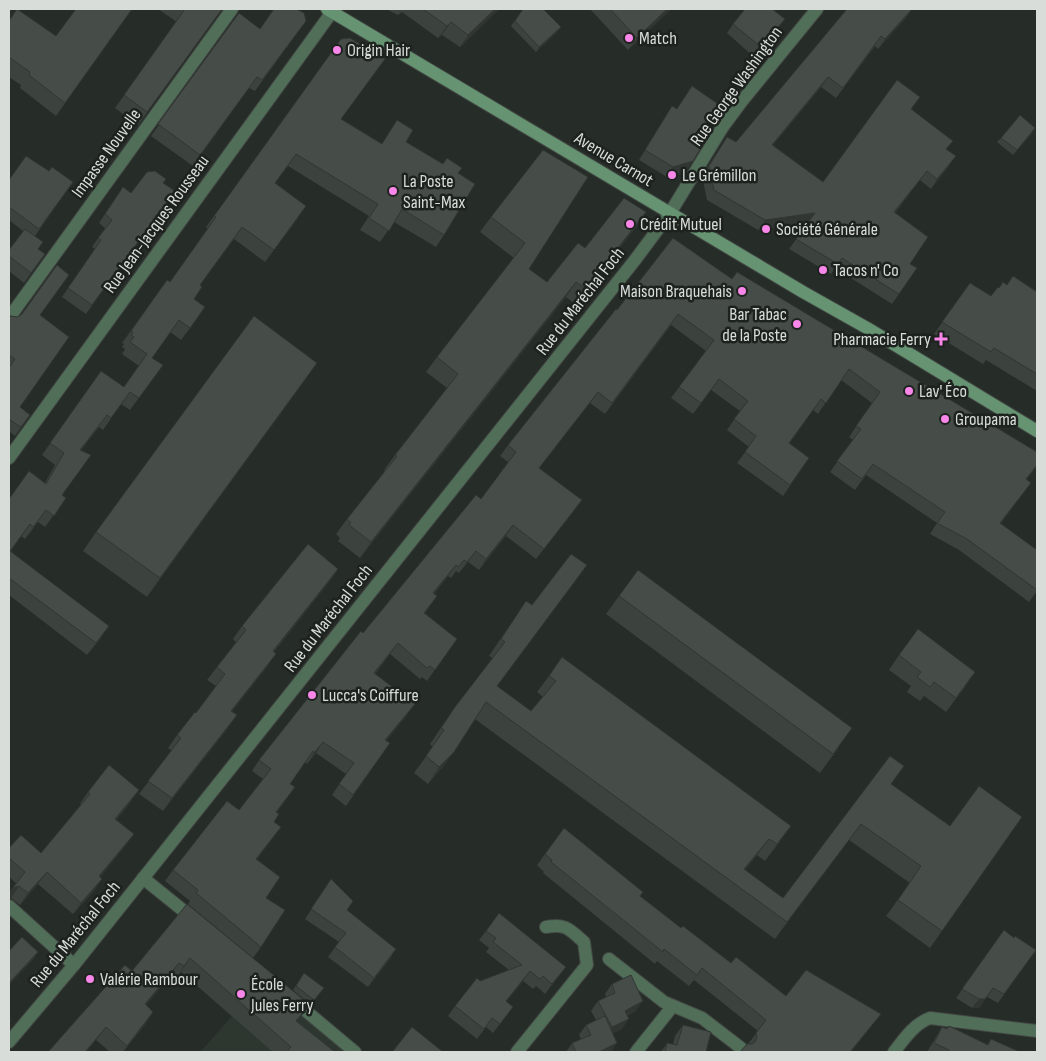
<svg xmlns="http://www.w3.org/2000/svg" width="1046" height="1061" viewBox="0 0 1046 1061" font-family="'Sofia Sans Condensed',sans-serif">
<rect width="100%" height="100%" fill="#262c28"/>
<path fill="#2d372f" d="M153 947 302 1016 346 1052H200L232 1016Z"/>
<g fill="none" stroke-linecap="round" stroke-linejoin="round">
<g stroke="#434844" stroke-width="14">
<g id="street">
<path d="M9 318 232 9"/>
<path d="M9 458 332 12"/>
<path d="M143 878 195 920"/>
<path d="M9 906 74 965"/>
<path d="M609 959 664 1002 702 1018 741 1048"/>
<path d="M294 1001 355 1052"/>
<path d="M9 1042 74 965 133 891 635 260 670 213 722 128 742 101 817 9"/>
<path d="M517 1052 587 965 584 942C570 930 566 923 546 927"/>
<path d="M636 1052 672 1007"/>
<path d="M894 1052C904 1039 914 1024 930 1018L1037 1031"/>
</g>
</g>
<g stroke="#434844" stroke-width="14">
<path id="secondary" d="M327 9 803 292 867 328 1037 431"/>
</g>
<use href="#street" stroke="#516e59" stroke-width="12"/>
<use href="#secondary" stroke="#669472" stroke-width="12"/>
</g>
<g fill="#3c423e">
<path d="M132 9 56 116 20 88 21 85 9 77V21L56 36Z"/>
<path d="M158 9H222L138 125 115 108 177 22Z"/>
<path d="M386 9H499L460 47 442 35 438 38 402 12 398 15Z"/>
<path d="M523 9 557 32 536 52 511 26Z"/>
<path d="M590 9H671L628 50Z"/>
<path d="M912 9 905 19 878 49 875 46 836 98 821 87 773 145 823 182 912 109 947 149 949 166 931 189 920 180 895 213 910 264 917 268 892 304 835 268 831 274 789 249 808 223 758 230 707 200 702 176 727 137 736 142Z"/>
<path d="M239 13 260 29 306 21 255 91 249 88 193 166 151 136Z"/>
<path d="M733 24 778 29 754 57 727 33Z"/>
<path d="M692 86 708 125 686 171 667 177 639 160 672 106 677 109Z"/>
<path d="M341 119 382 144 397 120 406 142 443 164 447 158 458 173 444 235 436 247 394 222 380 242 360 230 369 216 288 166 275 183 298 218 265 262 234 239 200 285 194 299 197 319 181 340 170 332 152 358 163 365 130 410 121 404 103 430 99 427 81 450 91 455 62 495 66 498 45 527 38 522 25 539 21 536 11 551 101 638 87 655 9 595V499L45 483 55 465 42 455 101 371 124 387 139 366 122 354 125 349 122 347 124 344 122 343 167 280 170 282 208 229 206 227 214 216Z"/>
<path d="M1032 133 1013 155 997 142 1001 138Z"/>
<path d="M543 150 529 269 547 282 585 248 646 212 636 227 575 304 566 297 360 558 338 541 340 538 336 534 347 519 385 471 384 470 395 455 447 388 426 372 437 357 514 258 480 232 491 217Z"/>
<path d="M49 171 73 182 35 236 38 249 45 254 24 283 9 271V250L23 231 9 220V180Z"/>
<path d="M163 183 175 191 86 314 62 297 95 249 92 247 105 228 99 223 117 196 131 193Z"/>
<path d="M732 279 1037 452V466L1026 480 1031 483 1001 523 1037 591 1029 602 959 550 930 534 937 523 866 475 855 490 830 472 853 440 849 437 872 403 841 380 818 414 813 410 789 444 809 458 783 496 737 463 749 447 727 430 740 411 711 390 693 414 671 398 706 351 671 325 605 414 590 403 539 468 574 511 536 559 506 536 479 570 468 562 459 573 456 571 451 578 448 576 434 594 437 596 425 613 457 639 427 681 422 677 420 679 390 654 375 674 407 715 386 741 390 743 346 806 332 795 346 774 316 753 307 764 305 762 290 784 295 787 277 812 274 822 281 827 257 859 266 898 261 947 253 958 188 904 190 901 165 881 173 870 239 810 263 779 252 771 259 760 363 633 481 499 508 462 500 456 508 445 617 310Z"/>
<path d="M970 283 991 296 999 288 1007 285 1037 292V391L986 360 983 364 934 334Z"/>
<path d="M9 312 10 316 18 317 40 316 20 407 30 415 15 436 9 431Z"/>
<path d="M317 363 147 597 83 551 96 532Z"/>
<path d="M587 565 497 686 531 711 543 697 537 692 549 676 780 842 765 861 757 855 745 870 783 898 891 784 950 826 1022 817 930 948 886 916 910 883 849 840 775 939 475 719 442 768 428 784 414 773 433 747 430 744 455 707 493 658 489 656 526 601 532 605Z"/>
<path d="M338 569 329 582 274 652 267 667 232 711 237 715 228 728 163 811 139 794 172 751 168 748 177 735 196 713 216 686 207 680 236 642 233 639 242 626Z"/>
<path d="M619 596 839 747 820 773 606 614Z"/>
<path d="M899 655 965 687 946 712 924 696 920 701 907 692 911 686 889 670Z"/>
<path d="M88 792 131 802 116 820 134 834 125 846 100 877 94 891 73 914 38 884 20 905 11 898 9 899V893L16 883 9 877V848L41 853 81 805 80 804Z"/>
<path d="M545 854 640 896 681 928 731 963 786 996 881 1014 851 1052H740L748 1044 758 1031 694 980 689 986 657 961 655 964 543 873 544 872 537 865Z"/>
<path d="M331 879 347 910 390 959 368 987 328 957 339 942 305 919Z"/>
<path d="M187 904 310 1005 297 1021 335 1052H273L181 972 175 980 170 976 146 1005 153 1012 144 1026 123 1052H110L96 1040 86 1052H48L132 971Z"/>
<path d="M1004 930 1014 938 1036 950 998 1003 987 997 979 1008H972L956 998Z"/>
<path d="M486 931 566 967 545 994 536 986 533 989 523 981 506 1002V1016L493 1033 486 1027 477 1039 448 1016 455 1006 480 981 509 970 486 952 489 948 479 940Z"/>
<path d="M304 973 324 988 311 1005 293 990Z"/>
<path d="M612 984 636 1011 627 1016 622 1029 613 1033 611 1052H566L572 1043 581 1039 579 1035 586 1025 596 1020 591 1011 598 1001 606 997 605 994Z"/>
<path d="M683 1025 706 1052H661L667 1043 673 1044 675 1036Z"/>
<path d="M949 1026 987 1045 991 1039 1020 1052H927L942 1027 947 1029Z"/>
</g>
<g fill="#313632">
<path d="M495 9H499L460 47 468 35Z"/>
<path d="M667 9H671L628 50 637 38Z"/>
<path d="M912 9 905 19 878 49 885 39Z"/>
<path d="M785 19 778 29 754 57 761 47Z"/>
<path d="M451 22 442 35 438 38 447 26Z"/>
<path d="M561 27 557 32 536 52 539 47Z"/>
<path d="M828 77 821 87 765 155 772 145Z"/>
<path d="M956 156 949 166 931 189 937 179Z"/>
<path d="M693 161 686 171 667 177 673 167Z"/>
<path d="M927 171 920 180 887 222 894 212Z"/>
<path d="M646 212 636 227 575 304 586 289Z"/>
<path d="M815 213 808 223 758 230 765 220Z"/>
<path d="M576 282 566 297 360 558 371 542Z"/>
<path d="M317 363 304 382 147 597 160 578Z"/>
<path d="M598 392 590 403 531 479 539 468Z"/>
<path d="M1031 483 1023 494 993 534 1000 523Z"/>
<path d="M513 525 506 536 479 570 486 559Z"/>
<path d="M476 551 468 562 459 573 467 562Z"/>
<path d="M456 565 448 576 425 604 433 593Z"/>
<path d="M587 565 575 582 485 703 497 686Z"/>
<path d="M338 569 329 582 264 664 273 651Z"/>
<path d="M109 626 101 638 87 655 96 643Z"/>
<path d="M398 643 390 654 366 684 374 673Z"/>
<path d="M276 654 267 667 222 724 231 711Z"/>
<path d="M975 672 965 687 946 712 956 698Z"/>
<path d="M415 704 407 715 378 751 385 740Z"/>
<path d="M237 715 228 728 163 811 172 798Z"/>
<path d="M323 742 316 753 307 764 314 753Z"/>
<path d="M454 752 442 768 428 784 439 767Z"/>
<path d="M139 790 131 802 106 831 115 819Z"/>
<path d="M861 824 849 840 775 939 787 922Z"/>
<path d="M791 826 780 842 765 861 777 844Z"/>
<path d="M281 827 273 838 248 870 256 859Z"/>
<path d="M134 834 125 846 91 888 99 876Z"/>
<path d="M769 839 757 855 732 886 744 869Z"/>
<path d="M47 872 38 884 20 905 28 893Z"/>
<path d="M102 879 94 891 73 914 81 903Z"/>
<path d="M19 886 11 898 9 899V893L13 888Z"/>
<path d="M396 949 390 959 368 987 374 978Z"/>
<path d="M38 952 34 959 9 985V983Z"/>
<path d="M190 958 181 972 175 980 184 966Z"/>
<path d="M179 963 170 976 136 1017 145 1004Z"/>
<path d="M566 967 545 994 552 984Z"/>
<path d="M530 971 523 981 499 1011 506 1001Z"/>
<path d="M993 988 979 1008H972L979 999Z"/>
<path d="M643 1001 636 1011 618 1020 625 1011Z"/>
<path d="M310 1005 300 1018 287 1034 296 1021Z"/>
<path d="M153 1012 144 1026 122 1052 127 1046Z"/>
<path d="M881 1014 851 1052H850Z"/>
<path d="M629 1019 622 1029 605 1037 612 1027Z"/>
<path d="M106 1027 96 1040 86 1052H85Z"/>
<path d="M617 1043 611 1052H599Z"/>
</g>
<g fill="#464d48" stroke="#313632">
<path d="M17 9 56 36 76 9H132L65 103 29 75 30 72 9 57V21Z"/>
<path d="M185 9H222L147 112 124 95Z"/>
<path d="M274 9H296L304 13 306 21 262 80 257 77 200 155 158 124 239 13 260 29Z"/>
<path d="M423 9H495L468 35 451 22 447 26Z"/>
<path d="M523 9H543L561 27 539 47 515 21Z"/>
<path d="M610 9H667L637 38Z"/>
<path d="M745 9H772L785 19 761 47 733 24Z"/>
<path d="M847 9H912L885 39 881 36 843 88 828 77 772 145 823 182 897 80 920 97 911 109 953 141 946 149 956 156 937 179 927 171 894 212 928 237 910 264 917 268 899 294 842 258 838 264 796 239 815 213 765 220 714 190 709 166 727 137 736 142Z"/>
<path d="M350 38 385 59 341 119 382 144 397 120 413 130 406 142 443 164 447 158 462 168 458 173 475 184 444 235 402 209 389 231 369 218 378 204 296 154 275 183 306 206 274 250 242 227 200 285 202 287 194 299 205 307 190 328 179 320 152 358 163 365 139 398 130 392 111 418 107 415 80 450 91 455 62 495 66 498 54 516 46 510 33 527 30 524 10 551 109 626 96 643 9 578V499L29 471 46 484 64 453 50 443 101 371 124 387 147 354 130 342 134 337 131 335 133 332 131 331 167 280 170 282 216 217 214 216 341 39Z"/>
<path d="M692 86 721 106 708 125 713 128 693 161 673 167 645 150 672 106 677 109Z"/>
<path d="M1020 115 1035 128 1017 150 1001 138Z"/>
<path d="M543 150 588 177 529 269 547 282 578 243 585 248 624 198 646 212 586 289 576 282 371 542 349 525 351 523 347 519 397 456 395 455 458 374 437 357 525 243 491 217Z"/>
<path d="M26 156 49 171 52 167 73 182 39 229 9 207V180Z"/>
<path d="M155 171 166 179 163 183 175 191 92 305 68 288 101 240 98 238 112 220 105 214 123 187 131 193 147 172Z"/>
<path d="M25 229 43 242 38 249 45 254 31 273 9 256V250Z"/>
<path d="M673 238 732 279 737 272 1037 452V465L1026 479 1031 483 1000 523 1037 550V590L967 539 937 523 945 512 873 464 862 479 837 461 861 429 856 426 880 392 849 369 826 403 821 399 789 443 809 458 790 485 745 452 756 436 734 419 748 401 719 379 701 403 679 387 714 340 678 314 612 403 598 392 539 468 582 500 544 549 513 525 486 559 476 551 467 562 464 560 458 567 456 565 433 593 437 596 424 613 457 639 435 670 430 666 427 668 398 643 374 673 415 704 385 740 390 743 353 795 339 784 354 763 323 742 314 753 313 751 290 784 295 787 276 812 279 814 274 822 281 827 256 859 280 877 266 898 285 910 261 947 196 893 198 890 173 870 227 801 239 810 271 769 259 760 361 631 363 633 476 495 481 499 516 452 508 445 616 309 617 310Z"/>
<path d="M57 265 69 275 40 315 69 337 20 407 30 415 21 427 10 420 9 422V368L15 359 9 355V312L10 316 18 317 22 314Z"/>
<path d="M1013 276 1037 292V374L994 348 991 352 942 322 970 283 991 296 998 287 999 288 1003 282 1007 285Z"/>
<path d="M254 316 317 363 160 578 96 532Z"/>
<path d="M308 544 338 569 273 651 276 654 231 711 237 715 172 798 148 781 181 738 177 735 195 712 196 713 225 674 217 667 246 630 242 626Z"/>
<path d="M571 554 587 565 497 686 531 711 556 681 549 676 562 657 791 826 777 844 769 839 744 869 783 898 890 756 904 766 891 784 950 826 979 786 1022 817 942 931 898 900 921 866 861 824 787 922 486 702 454 752 439 767 426 756 444 730 441 728 455 707 505 642 501 639 526 601 532 605Z"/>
<path d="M638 570 852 728 833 754 619 596Z"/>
<path d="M918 629 975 672 956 698 934 682 930 687 917 677 921 672 899 655Z"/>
<path d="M109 765 139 790 115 819 134 834 99 876 102 879 81 903 47 872 28 893 19 886 13 888 25 872 9 858V848L21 835 41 853 90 794 88 792Z"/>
<path d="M564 828 643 892 640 896 681 928 683 926 731 963 736 957 786 996 806 970 881 1014 850 1052H740L747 1044H752L755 1042 757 1037 756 1033 766 1020 702 968 697 975 664 949 663 952 551 862 552 860 545 854Z"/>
<path d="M331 879 353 901 347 910 396 949 374 978 335 947 346 933 311 909Z"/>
<path d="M187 904 310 1005 296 1021 335 1052H287L291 1047 190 958 184 966 179 963 145 1004 153 1012 127 1046 106 1027 85 1052H48L125 965 132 971Z"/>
<path d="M499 913 566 967 552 984 543 976 540 979 530 971 506 1001 513 1007 500 1024 492 1018 484 1029 455 1006 477 978 480 981 522 965 493 942 496 938 486 931Z"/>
<path d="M1004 930 1014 938 1015 936 1036 950 1004 994 993 988 985 999H979L962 989Z"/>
<path d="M22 937 38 952 9 983V951Z"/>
<path d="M304 973 324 988 314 1000 296 986Z"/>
<path d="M631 975 643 1001 625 1011 629 1019 612 1027 598 1001 615 993 612 984Z"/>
<path d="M605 1016 617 1043 599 1052H574H576L572 1043 591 1035 586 1025Z"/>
<path d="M683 1025 711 1032 706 1052H665L667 1043 677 1045Z"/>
<path d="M949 1026 988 1045 991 1039 1020 1052H948L949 1050 934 1043 942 1027 947 1029Z"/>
<path d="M412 1027 443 1052H395L393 1051Z"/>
</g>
<g fill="#f987e9" stroke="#1d221e" stroke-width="2">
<circle cx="629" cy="38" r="5"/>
<circle cx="337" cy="50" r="5"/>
<circle cx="672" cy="175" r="5"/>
<circle cx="393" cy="191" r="5"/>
<circle cx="630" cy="224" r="5"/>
<circle cx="766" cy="229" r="5"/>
<circle cx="823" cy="270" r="5"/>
<circle cx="742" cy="291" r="5"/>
<circle cx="797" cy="324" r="5"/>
<path d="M938.5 331.5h5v5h5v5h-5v5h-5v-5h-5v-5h5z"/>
<circle cx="909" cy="391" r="5"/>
<circle cx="945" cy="419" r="5"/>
<circle cx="312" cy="695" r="5"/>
<circle cx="90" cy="979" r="5"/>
<circle cx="241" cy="994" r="5"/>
</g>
<g text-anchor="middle" stroke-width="5" stroke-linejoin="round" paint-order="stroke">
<g font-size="18" fill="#d9ddda" stroke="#1d221e" text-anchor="start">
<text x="639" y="44">Match</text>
<text x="347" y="56">Origin Hair</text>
<text x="682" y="181">Le Grémillon</text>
<text x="403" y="187">La Poste<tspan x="403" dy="21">Saint-Max</tspan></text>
<text x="640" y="230">Crédit Mutuel</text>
<text x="776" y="235">Société Générale</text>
<text x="833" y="276">Tacos n' Co</text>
<text x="732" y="297" text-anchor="end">Maison Braquehais</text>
<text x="787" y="320" text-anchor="end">Bar Tabac<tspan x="787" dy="21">de la Poste</tspan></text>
<text x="931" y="345" text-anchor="end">Pharmacie Ferry</text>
<text x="919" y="397">Lav' Éco</text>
<text x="955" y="425">Groupama</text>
<text x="322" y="701">Lucca's Coiffure</text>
<text x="100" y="985">Valérie Rambour</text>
<text x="251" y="990">École<tspan x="251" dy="21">Jules Ferry</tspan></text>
</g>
<g font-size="18" fill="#d9ddda" stroke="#1d221e">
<text transform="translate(736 86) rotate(-54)" y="6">Rue George Washington</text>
<text transform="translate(106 153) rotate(-54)" y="6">Impasse Nouvelle</text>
<text transform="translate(614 159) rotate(31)" y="6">Avenue Carnot</text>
<text transform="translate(156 224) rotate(-54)" y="6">Rue Jean-Jacques Rousseau</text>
<text transform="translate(580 301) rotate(-52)" y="6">Rue du Maréchal Foch</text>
<text transform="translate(328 618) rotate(-52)" y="6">Rue du Maréchal Foch</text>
<text transform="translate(75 934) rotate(-51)" y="6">Rue du Maréchal Foch</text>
</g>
</g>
<rect width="1046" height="1061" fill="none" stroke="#d9ddda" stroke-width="20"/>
</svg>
